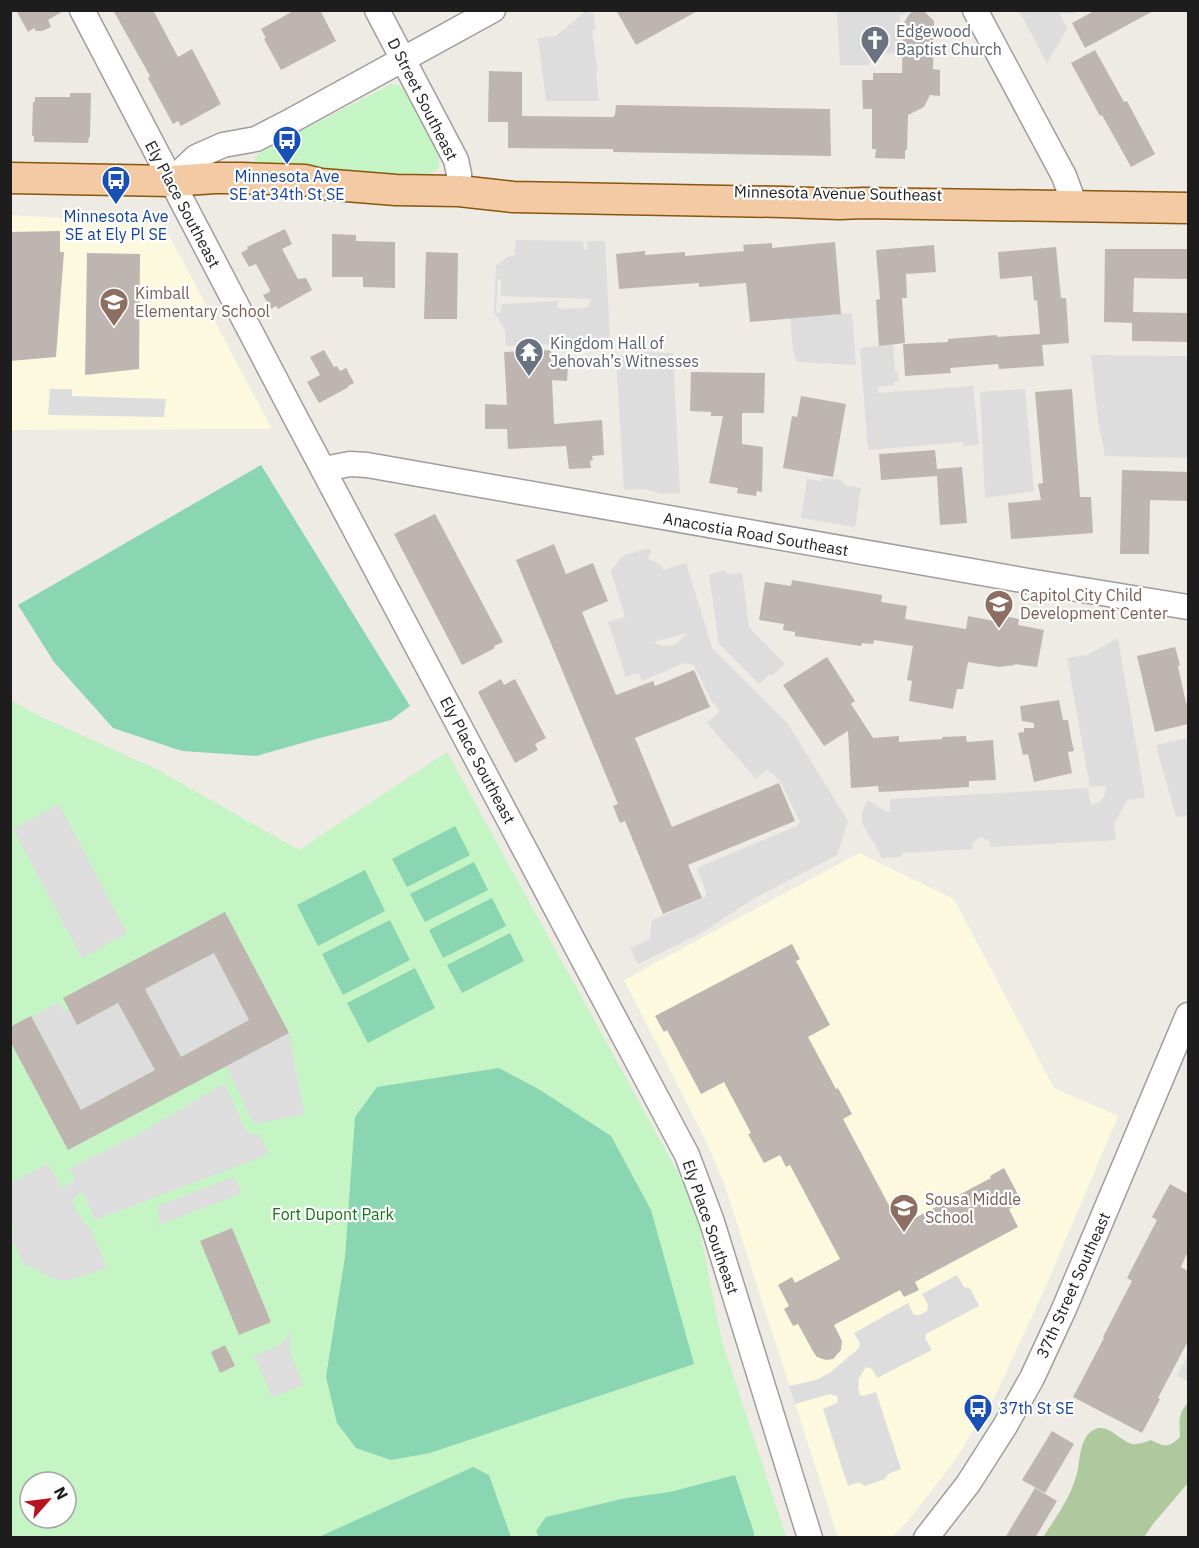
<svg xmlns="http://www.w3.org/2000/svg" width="1199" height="1548" viewBox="0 0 1199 1548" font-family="'IBM Plex Sans',sans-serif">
<rect width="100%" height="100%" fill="#eeeae4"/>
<g fill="#fcf9df">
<path d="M10 215 163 224 272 429 11 430Z"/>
<path d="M859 853 954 899 1054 1088 1118 1116 1047 1284 994 1398 953 1463 908 1521 892 1537H838L724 1183 701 1131 624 980Z"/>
</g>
<path fill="#aec99d" d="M1188 1403V1483L1153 1524 1144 1537H1043C1055 1519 1068 1501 1075 1480 1080 1468 1078 1451 1085 1439 1087 1434 1093 1429 1099 1428 1111 1427 1121 1441 1132 1444 1138 1445 1145 1442 1151 1440 1164 1447 1169 1448 1180 1437 1180 1422 1177 1414 1188 1403Z"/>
<g fill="#c5f4c5" fill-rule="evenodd">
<path d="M391 84 398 85 404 90 439 156V166L436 171 426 175 272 171 255 164V157L259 153Z"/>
<path d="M11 700 35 714 156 769 299 850 447 752 694 1202 722 1341 786 1537 11 1538ZM30 1482H66V1518H30Z"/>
</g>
<g fill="#8ad5b2">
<path d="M261 465 410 706 391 720 316 739 256 756 182 751 113 728 54 662 18 605Z"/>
<path d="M455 826 470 855 407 887 392 859Z"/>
<path d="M474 862 488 890 425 922 410 894Z"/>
<path d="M365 870 385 911 318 946 297 905Z"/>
<path d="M492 898 506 926 443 958 429 930Z"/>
<path d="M390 920 410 960 343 995 322 954Z"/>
<path d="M510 933 524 961 462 993 447 965Z"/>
<path d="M415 968 435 1008 368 1043 347 1003Z"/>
<path d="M499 1068 540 1090 611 1136 651 1210 694 1364 430 1453 391 1460 356 1448 337 1423 326 1377 345 1257 355 1117 377 1087Z"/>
<path d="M473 1467 489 1475 511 1537H319Z"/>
<path d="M735 1475 754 1533V1537L539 1538 536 1531 546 1517 626 1498 670 1492Z"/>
</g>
<g fill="#ddd" fill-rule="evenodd">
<path d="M587 10 589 11 590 14 593 13 596 29 592 31 598 72 596 73 599 101H546L538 38 556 36Z"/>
<path d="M837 11H908L905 15H900V53L870 54 869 65H840Z"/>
<path d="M1019 11H1074L1075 14 1062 13 1060 15 1067 29 1047 63Z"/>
<path d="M516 240 583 241 584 250 588 249 587 241H605L610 338 605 342 506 346 505 330 494 312 496 266 507 257 515 255ZM498 279 501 280V296L592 299 587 308 560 309 557 307 558 301 502 304 500 313H497L496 311Z"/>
<path d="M852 313 856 365 797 362 793 351 790 318Z"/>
<path d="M893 344 895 371 898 372 899 381 894 382V385L878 387V393L973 386 979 444 964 447 963 442 868 450 860 348Z"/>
<path d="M640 352 673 353 680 493 664 494 644 489 624 490 616 357Z"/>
<path d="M1091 355 1188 356V458L1105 456 1098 421Z"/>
<path d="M50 389H72V396L166 399 164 417 48 415Z"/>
<path d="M1025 389 1034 491 985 498 980 392Z"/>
<path d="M824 478 841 480 845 485 861 488 855 527 801 518 807 479 820 481Z"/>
<path d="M649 548 651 551 648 559 661 565 663 570 686 563 712 648 788 724 848 821 837 855 753 899 700 934 638 964 630 948 649 940 652 920 706 897V892L697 868 797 826 800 822 780 781 767 769 756 779 707 723 720 711 711 700 694 665 684 663 642 681 639 673 626 677 608 622 625 617 611 571 622 556ZM687 633 683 638 674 645 663 646 653 642Z"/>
<path d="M725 570 727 574 742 573 749 627 785 664 773 675H768L759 684 719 644 709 575Z"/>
<path d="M1118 638 1145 797 1128 800 1114 823 1116 840 991 847 989 841 981 837 973 842 972 849 902 853 901 857 882 858 862 822V812L868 800 886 812H890V799L1088 788 1091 805 1101 801 1105 794 1106 786 1090 787 1067 658 1087 655Z"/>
<path d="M1188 738V815L1176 817 1156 745Z"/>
<path d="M59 804 127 933 82 958 13 829Z"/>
<path d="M214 953 249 1020 81 1110 32 1017 59 1002 64 1012 69 1009 78 1024ZM157 1013 142 1046H141L131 1027Z"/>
<path d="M289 1033 300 1093 305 1114 254 1124 226 1066Z"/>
<path d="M225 1083 244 1127 249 1133 260 1135 269 1154 95 1220 84 1194H77L72 1202 84 1223 90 1227 107 1268 66 1281 51 1278 29 1265 24 1266 11 1236 14 1233V1227L11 1222V1183L48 1164 61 1186 63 1187 72 1182 74 1180 70 1168 142 1132Z"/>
<path d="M234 1177 242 1193 157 1226 160 1218 157 1206Z"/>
<path d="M957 1275 964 1287 970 1288 979 1306 926 1334 925 1338 932 1350 877 1378 872 1369 866 1367 859 1378 858 1388 860 1395 863 1396 876 1392 901 1469 888 1474 885 1479 865 1486 859 1482 848 1486 823 1409 837 1403 838 1399 837 1396 830 1394 795 1404 789 1386 816 1380 831 1372 859 1348 860 1343 854 1333 908 1303 914 1315H920L927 1311 928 1305 922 1294Z"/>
<path d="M291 1330 290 1352 303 1385 272 1397 256 1360 252 1357 279 1345 286 1339Z"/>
<path d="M1188 1354V1382L1177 1376Z"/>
</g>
<g fill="#beb5b1" fill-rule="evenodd">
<path d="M16 10H65L48 20 51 27 42 31H36L34 28 28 32Z"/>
<path d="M113 10H153L178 57 192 49 221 104 181 126 178 121 173 124 148 78 150 76Z"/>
<path d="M295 10H320L336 41 281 70 264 39 266 38 261 29Z"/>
<path d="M616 10H699L636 45Z"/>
<path d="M1096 10H1155L1085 48 1072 23Z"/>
<path d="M917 11 925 12 934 21 933 69 940 70V96L930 95 924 107 908 115 907 150H905V159L875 158 876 149H872V109H863L862 80H873V73H902L903 24 910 13Z"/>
<path d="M1095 50 1124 102 1127 101 1155 154 1131 167 1102 115 1100 116 1071 63Z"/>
<path d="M489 71 522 72V116L614 117V115H615L616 105 830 109 831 156 613 152V149L508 148V122H488Z"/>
<path d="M70 93H91L90 137H89L88 143 34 142V136H32L33 102H35V97H70Z"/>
<path d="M285 229 292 244 282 249 298 279 306 278 312 290 278 309 276 306 271 309 263 295 270 292V290L256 264 249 267 241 253 248 249 247 247Z"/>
<path d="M60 231V252H64L56 357 10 361V232Z"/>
<path d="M332 234 356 235V241L395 242V288L363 287V277H332Z"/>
<path d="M835 242 841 314 750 322 746 283 699 287V283L619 289 616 254 645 251V255L685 252V256L744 251 743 245 772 243V248Z"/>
<path d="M934 245 936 272 906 274 907 298H902L905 343 879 346 876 300 880 299 876 250Z"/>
<path d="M1056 247 1061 298H1066L1069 343 1042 345 1044 366 999 369 998 364 950 368 951 373 905 376 903 344 948 342V339L997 335V337L1040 334 1037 300 1034 301 1032 276 1000 279 998 252Z"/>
<path d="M1105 249H1188V279L1134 278 1133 312 1188 313V342L1132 341V323L1104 322Z"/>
<path d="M426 252 458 253 457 319H424Z"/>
<path d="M87 253 140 254 139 369 85 375Z"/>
<path d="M324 350 334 367 337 366 340 371 346 368 354 383 348 386 349 387 319 403 307 382 320 375 310 357Z"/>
<path d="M551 350V365H568L567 381 552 380 554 424 602 420 604 455 592 456 593 460 590 461 591 468 569 469 566 446 508 449 507 429H485V404L507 405 504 352Z"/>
<path d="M691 372 765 373 764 413H742V444L763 447 762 492 757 491 756 496 737 493 738 488 709 483 723 416H711V412L690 411Z"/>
<path d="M1072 389 1080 497H1091L1093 533 1011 539 1008 503 1041 500 1038 484 1043 483 1035 392Z"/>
<path d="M801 396 846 404 833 477 783 468 792 416 797 417Z"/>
<path d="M935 450 937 469 962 467 967 523 940 525 937 476 881 480 879 454Z"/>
<path d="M1122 470 1188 472V501L1150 500 1149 554H1120Z"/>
<path d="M435 514 503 642 494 646 495 648 462 665 394 534Z"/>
<path d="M554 544 566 574 593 563 608 601 582 612 616 695 653 681 655 686 694 670 710 707 635 738 672 827 779 783 795 821 688 865 702 898 663 914 625 821 620 823 613 806 618 804 516 560Z"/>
<path d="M792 580 882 595 881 602 907 606 905 619 966 629 968 616 994 621 995 614 1019 619 1018 625 1044 630 1037 667 1015 664V665L999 667 968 662 963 689H957L953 709 909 701 912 681 907 680 913 646 874 640 873 644 862 643 861 646 795 636V632L783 630 784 624 759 620 765 582 791 586Z"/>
<path d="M1175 647 1180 665 1178 666 1186 703H1188V724L1155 732 1137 656Z"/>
<path d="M827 657 855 701 851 704 873 738 899 736V742L942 739V737L966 736 967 742 993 740 996 780 969 781V787L899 791 879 792 878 786 851 788 848 731 824 746 783 685Z"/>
<path d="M501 679 504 685 515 679 546 738 535 744 538 750 515 763 478 692Z"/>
<path d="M1059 700 1063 720H1068L1071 738 1074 751 1068 752 1072 773 1034 782 1028 754 1023 755 1018 733 1024 732V728H1034V723L1022 721 1020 706Z"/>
<path d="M225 912 289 1033 68 1150 10 1041V1027L31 1016 81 1110 155 1070 118 1003 77 1025 63 998ZM214 953 249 1020 181 1057 145 989Z"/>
<path d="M792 944 800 959 796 961 830 1025 808 1037 836 1089 838 1088 852 1114 843 1119 900 1226 991 1178 990 1176 1004 1168 1022 1202 1009 1209 1018 1227 915 1282 919 1290 904 1297 900 1290 834 1325 842 1341 841 1350 833 1359 826 1360 817 1357 814 1353 798 1324 793 1326 784 1309 789 1306 778 1285 792 1277 795 1283 840 1259 790 1165 786 1167 780 1155 764 1163 748 1134 751 1133 724 1082 701 1094 667 1030 664 1032 655 1016Z"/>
<path d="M1170 1184 1188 1194V1251L1181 1267 1188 1271V1341L1158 1398 1160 1399 1142 1433 1073 1397 1104 1338 1103 1337 1132 1281 1127 1278 1157 1220 1152 1217Z"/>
<path d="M232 1228 271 1322 239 1335 200 1241Z"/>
<path d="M225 1345 235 1366 220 1373 211 1352Z"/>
<path d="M1052 1431 1074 1444 1045 1493 1022 1480Z"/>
<path d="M1035 1488 1057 1501 1035 1538H1005Z"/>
</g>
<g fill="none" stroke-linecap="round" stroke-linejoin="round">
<g stroke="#9e9e9e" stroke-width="27">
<g id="minor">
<path d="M82 10 292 411 687 1155 712 1222 810 1538"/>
<path d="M377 10 456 160 459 174V191"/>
<path d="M975 10 1064 176 1075 206"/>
<path d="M171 181 196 157 223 145 256 139 287 123 493 10"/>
<path d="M324 469 350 464 367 465 1028 581 1188 607"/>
<path d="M926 1538 968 1484 1005 1426 1032 1378 1064 1309 1188 1015"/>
</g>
</g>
<g stroke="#88560e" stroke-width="33">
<path id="major" d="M10 178 171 181 215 178H241L305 180 321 184 396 190 459 191 513 197 784 202 839 204 863 203 1188 208"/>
</g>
<use href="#minor" stroke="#fff" stroke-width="24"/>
<use href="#major" stroke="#f3caa4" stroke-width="30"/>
</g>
<defs>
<g id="church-pin" transform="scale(1.5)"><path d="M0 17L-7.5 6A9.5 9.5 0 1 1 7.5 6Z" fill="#6b7280" stroke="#fff"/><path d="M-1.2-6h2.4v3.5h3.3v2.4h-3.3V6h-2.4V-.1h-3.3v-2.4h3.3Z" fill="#fff"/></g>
<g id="bus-pin" transform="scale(1.5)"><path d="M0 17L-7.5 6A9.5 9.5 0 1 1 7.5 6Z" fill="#1a4fb4" stroke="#fff"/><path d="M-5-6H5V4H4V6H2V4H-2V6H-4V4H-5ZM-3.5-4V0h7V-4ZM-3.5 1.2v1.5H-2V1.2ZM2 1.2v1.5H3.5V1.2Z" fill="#fff"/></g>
<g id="school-pin" transform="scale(1.5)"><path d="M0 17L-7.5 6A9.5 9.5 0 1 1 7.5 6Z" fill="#8d6e63" stroke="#fff"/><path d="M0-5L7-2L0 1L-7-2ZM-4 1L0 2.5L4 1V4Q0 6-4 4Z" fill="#fff"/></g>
<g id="temple-pin" transform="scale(1.5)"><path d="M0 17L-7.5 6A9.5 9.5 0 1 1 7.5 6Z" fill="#6b7280" stroke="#fff"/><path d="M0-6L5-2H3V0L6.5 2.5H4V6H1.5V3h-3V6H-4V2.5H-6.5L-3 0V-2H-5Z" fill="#fff"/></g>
</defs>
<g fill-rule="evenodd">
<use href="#church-pin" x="875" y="40"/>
<use href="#bus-pin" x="287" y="140"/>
<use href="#bus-pin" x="116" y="180"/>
<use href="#school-pin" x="114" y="302"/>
<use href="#temple-pin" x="529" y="352"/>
<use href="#school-pin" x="999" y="604"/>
<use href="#school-pin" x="904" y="1208"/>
<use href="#bus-pin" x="978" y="1408"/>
</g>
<g text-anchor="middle" stroke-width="4.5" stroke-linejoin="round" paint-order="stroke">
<g font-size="16" fill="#5b616d" stroke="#fff" text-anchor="start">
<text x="896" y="37">Edgewood<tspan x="896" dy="18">Baptist Church</tspan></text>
<text x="550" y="349">Kingdom Hall of<tspan x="550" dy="18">Jehovah’s Witnesses</tspan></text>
</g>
<g font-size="16" fill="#1d1d1d" stroke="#fff">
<text transform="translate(423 99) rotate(63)" y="6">D Street Southeast</text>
<text transform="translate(838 193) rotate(1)" y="6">Minnesota Avenue Southeast</text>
<text transform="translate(183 204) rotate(62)" y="6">Ely Place Southeast</text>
<text transform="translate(756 534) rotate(10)" y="6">Anacostia Road Southeast</text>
<text transform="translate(478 760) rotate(62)" y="6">Ely Place Southeast</text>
<text transform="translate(711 1227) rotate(71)" y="6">Ely Place Southeast</text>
<text transform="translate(1073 1285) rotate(-66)" y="6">37th Street Southeast</text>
</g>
<g font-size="16" fill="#164399" stroke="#fff">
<text x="287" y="182">Minnesota Ave<tspan x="287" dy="18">SE at 34th St SE</tspan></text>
<text x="116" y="222">Minnesota Ave<tspan x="116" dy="18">SE at Ely Pl SE</tspan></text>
<text x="999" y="1414" text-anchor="start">37th St SE</text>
</g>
<g font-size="16" fill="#785e54" stroke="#fff" text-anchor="start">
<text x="135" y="299">Kimball<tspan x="135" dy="18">Elementary School</tspan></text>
<text x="1020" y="601">Capitol City Child<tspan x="1020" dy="18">Development Center</tspan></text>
<text x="925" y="1205">Sousa Middle<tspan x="925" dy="18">School</tspan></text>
</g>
<g font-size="16" fill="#167116" stroke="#fff">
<text x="333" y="1220">Fort Dupont Park</text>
</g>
</g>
<rect width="1199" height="1548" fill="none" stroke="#1d1d1d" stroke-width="24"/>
<g transform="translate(48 1500) rotate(62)"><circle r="28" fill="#ffffff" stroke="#a5a5a5" stroke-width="1.5"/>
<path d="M0-4.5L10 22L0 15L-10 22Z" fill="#b71321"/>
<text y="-9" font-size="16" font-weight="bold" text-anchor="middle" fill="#1d1d1d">N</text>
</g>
</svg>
